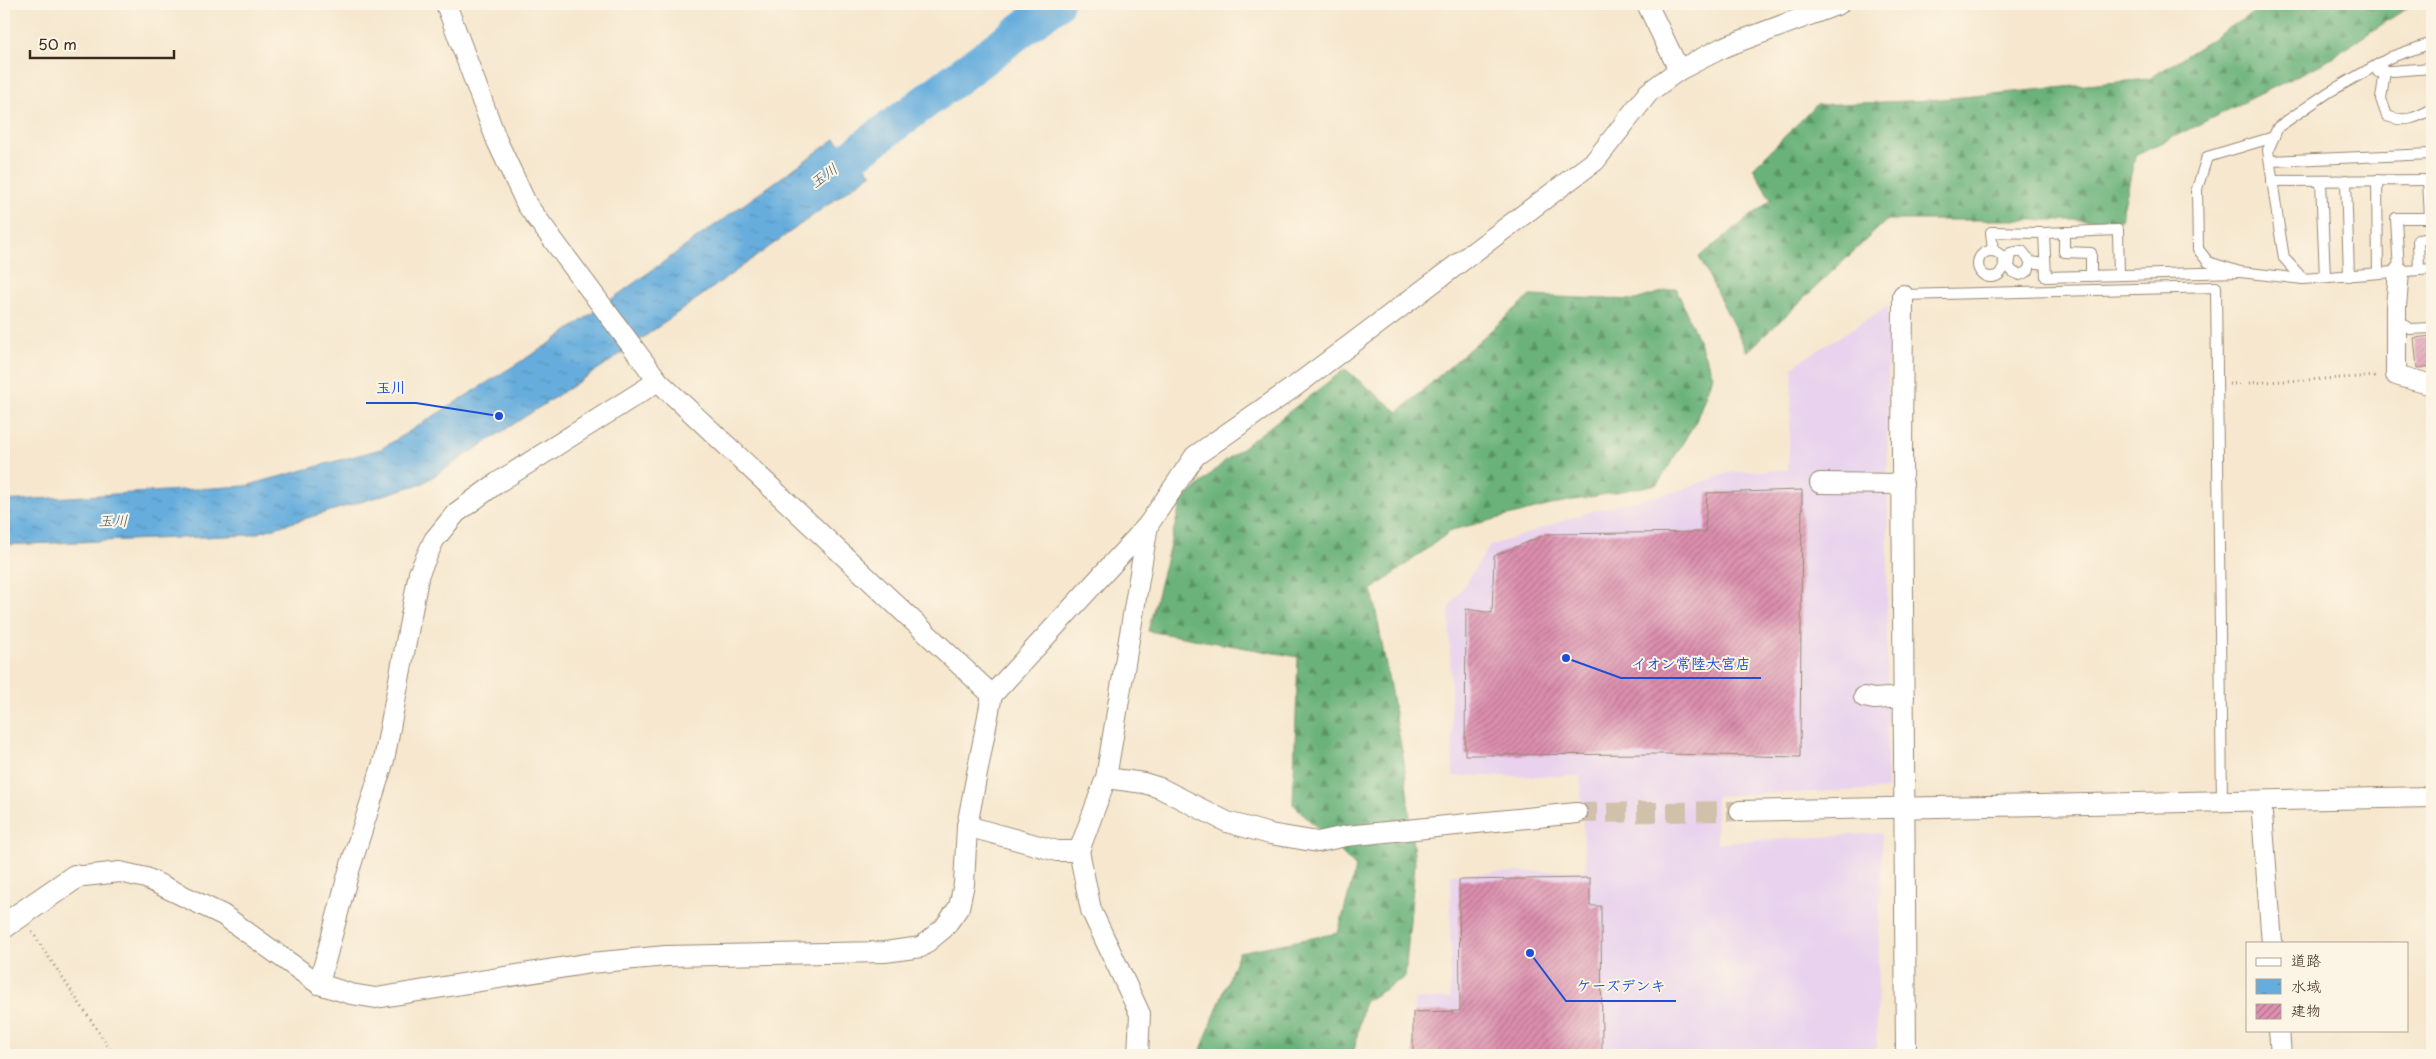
<svg xmlns="http://www.w3.org/2000/svg" width="2436" height="1059" viewBox="0 0 2436 1059" font-family="'Playpen Sans','Klee One',sans-serif">
<defs>
<pattern id="forest-firs" width="22" height="20" patternUnits="userSpaceOnUse" patternTransform="scale(1.25)"><rect width="22" height="20" fill="#6ab27a"/><path d="M5 1l3.5 6h-7zM16 11l3.5 6h-7z" fill="#589163"/></pattern>
<pattern id="water-ripples" width="26" height="14" patternUnits="userSpaceOnUse" patternTransform="scale(1.25)"><rect width="26" height="14" fill="#66addd"/><path d="M2 4q2-2 4 0t4 0M15 11q2-2 4 0t4 0" fill="none" stroke="#558db3"/></pattern>
<pattern id="building-hatch" width="6" height="6" patternUnits="userSpaceOnUse" patternTransform="scale(1.25)"><rect width="6" height="6" fill="#db8eae"/><path d="M-1 1l2-2M0 6l6-6M5 7l2-2" fill="none" stroke="#b3748d"/></pattern>
</defs>
<rect width="100%" height="100%" fill="#fcf5e5"/>
<filter id="ink" filterUnits="userSpaceOnUse"><feTurbulence type="fractalNoise" baseFrequency=".02" numOctaves="2"/><feDisplacementMap in="SourceGraphic" scale="10" xChannelSelector="R" yChannelSelector="G"/><feConvolveMatrix kernelMatrix="1 2 1 2 8 2 1 2 1" color-interpolation-filters="sRGB"/></filter>
<filter id="wash" filterUnits="userSpaceOnUse"><feTurbulence type="fractalNoise" baseFrequency=".0096" numOctaves="4" result="noise"/><feDisplacementMap in="SourceGraphic" scale="20" xChannelSelector="R" yChannelSelector="G"/><feGaussianBlur stdDeviation="1.12" result="paint"/><feColorMatrix in="noise" values="0 0 0 0 0 0 0 0 0 0 0 0 0 0 0 0 0 1.4 0 .05"/><feComposite in="paint" operator="in"/></filter>
<g filter="url(#wash)">
<rect width="100%" height="100%" fill="#f6e7ce"/>
<path fill="#e8d2ee" d="M1888 306 1887 789 1716 796 1717 843 1882 833 1876 1055H1413V1012L1415 1000 1450 998 1451 874 1586 870 1580 776H1453L1449 608 1490 546 1592 511 1678 491 1730 472 1788 470 1793 366Z"/>
<g fill="url(#forest-firs)" stroke="#526e4c">
<path d="M2267 4H2413L2323 63 2135 156 2121 220H1887L1747 352 1699 257 1771 200 1753 168 1816 105 1930 100 2149 79Z"/>
<path d="M1676 288 1713 375 1696 421 1658 484 1559 503 1452 530 1372 590 1404 762 1415 864 1405 977 1364 1002 1353 1055H1199L1239 952 1338 933 1356 867 1293 804 1298 657 1148 631 1181 502 1225 461 1345 369 1398 412 1530 296 1635 300Z"/>
</g>
<path fill="url(#water-ripples)" stroke="#506c7e" d="M835 139 872 173 612 360 423 483 251 535 4 545V501L245 486 381 449 552 342Z"/>
<g fill="none" stroke-linecap="round" stroke-linejoin="round">
<path stroke="#66addd" stroke-width="35" d="M815 184 1056 4"/>
</g>
<g id="blocks">
<g fill="url(#building-hatch)">
<path d="M2432 336V366L2417 368 2414 338Z"/>
<path d="M1802 490 1800 757 1667 754 1465 755 1466 609 1492 613 1494 556 1547 534 1705 532 1707 493Z"/>
<path d="M1590 878V906H1601L1602 1055H1413V1012L1460 1011 1459 880Z"/>
</g>
</g>
</g>
<g filter="url(#ink)">
<use href="#blocks" fill-opacity="0" stroke="#988876" stroke-width="1"/>
<g fill="none" stroke-linecap="round" stroke-linejoin="round">
<path stroke="#d1c1ab" stroke-width="20" stroke-dasharray="20 10" stroke-linecap="butt" d="M1577 813 1740 811"/>
<g stroke="#988876" stroke-width="12">
<g id="service">
<path d="M2432 43 2391 57 2329 92 2278 127 2268 150 2278 221 2284 258 2303 279 2432 269"/>
<path d="M2385 71 2381 99 2387 116C2405 123 2416 118 2432 109"/>
<path d="M2378 72 2432 68"/>
<path d="M2274 137 2207 157 2197 189 2198 249 2208 262 2240 272 2303 279"/>
<path d="M2270 161 2432 154"/>
<path d="M2346 180 2349 276"/>
<path d="M2377 180 2378 273"/>
<path d="M2272 181 2432 180"/>
<path d="M2321 181 2325 277"/>
<path d="M2064 232V252L2091 253V276"/>
<circle cx="1991" cy="264" r="13"/>
<path d="M1993 251 1991 232 2044 233"/>
<path d="M2031 262 2022 251 2011 253 2009 267 2013 272 2020 275 2028 271 2031 262 2045 264"/>
<path d="M2419 270 2418 240 2432 238"/>
<path d="M2399 272 2396 218H2430L2428 180"/>
<path d="M2119 275 2118 230 2044 233 2046 277 2240 272"/>
<path d="M1903 295 2216 287 2222 803"/>
<path d="M2397 319 2410 329 2432 328"/>
</g>
</g>
<g stroke="#988876" stroke-width="22">
<g id="minor">
<path d="M446 4 497 141 527 205 658 381 992 695"/>
<path d="M1647 4 1679 70"/>
<path d="M2399 272 2396 307V375L2432 385"/>
<path d="M1903 295 1902 455 1906 1055"/>
<path d="M1820 483 1903 484"/>
<path d="M1864 697 1874 699 1904 697"/>
<path d="M1106 778 1144 783 1160 788 1227 822 1270 834 1318 842 1346 836 1577 813"/>
<path d="M2261 801 2272 943"/>
<path d="M1740 811 2432 797"/>
<path d="M967 826 1057 851H1079L1106 778 1148 525"/>
<path d="M1079 851 1091 910 1140 1014 1138 1055"/>
<path d="M75 877 120 872 146 878 223 915 319 984 351 994 376 998 591 963 666 956 885 952 921 947 944 928 959 907 964 884 967 826 992 695 1148 525 1195 456 1294 387 1595 161 1649 92 1679 70 1724 47 1839 4"/>
<path d="M319 984 349 871 384 760 419 573 434 540 456 513 497 483 658 381"/>
<path d="M2279 1030 2281 1055"/>
</g>
</g>
<g stroke="#988876" stroke-width="26">
<path id="tertiary" d="M4 926 75 877"/>
</g>
<g stroke="#988876" stroke-width="3" stroke-dasharray="1 4" stroke-linecap="butt">
<path d="M2229 384 2378 376"/>
<path d="M4 891 9 898"/>
<path d="M32 932 114 1055"/>
</g>
<use href="#service" stroke="#fff" stroke-width="10"/>
<use href="#minor" stroke="#fff" stroke-width="20"/>
<use href="#tertiary" stroke="#fff" stroke-width="24"/>
</g>
</g>
<g text-anchor="middle" stroke-width="4" stroke-linejoin="round" paint-order="stroke">
<g font-size="15" font-style="italic" fill="#4a5861" stroke="#fcf5e5">
<text transform="translate(824 176) rotate(-36)" y="5">玉川</text>
<text x="113" y="526">玉川</text>
</g>
</g>
<path fill="none" stroke="#1d4ed8" stroke-width="2" d="M499 416L416 403H366M1566 658L1621 678H1761M1530 953L1566 1001H1676"/>
<g fill="#1d4ed8" stroke="#fcf5e5" stroke-width="2">
<circle cx="499" cy="416" r="5"/>
<circle cx="1566" cy="658" r="5"/>
<circle cx="1530" cy="953" r="5"/>
</g>
<g font-size="15" text-anchor="middle" font-weight="bold" fill="#1d4ed8" stroke="#fcf5e5" stroke-width="4" stroke-linejoin="round" paint-order="stroke">
<text x="391" y="393">玉川</text>
<text x="1691" y="669">イオン常陸大宮店</text>
<text x="1621" y="991">ケーズデンキ</text>
</g>
<rect width="2436" height="1059" fill="none" stroke="#fcf5e5" stroke-width="20"/>
<rect x="2246" y="942" width="162" height="90" fill="#fcf5e5" stroke="#afa495"/>
<rect x="2256" y="958" width="25" height="8" fill="#ffffff" stroke="#afa495"/>
<text x="2291" y="966" font-size="15" fill="#3b2a1e">道路</text>
<rect x="2256" y="979" width="25" height="15" fill="url(#water-ripples)" stroke="#afa495"/>
<text x="2291" y="992" font-size="15" fill="#3b2a1e">水域</text>
<rect x="2256" y="1004" width="25" height="15" fill="url(#building-hatch)" stroke="#afa495"/>
<text x="2291" y="1016" font-size="15" fill="#3b2a1e">建物</text>
<path d="M30 50v8h144v-8" fill="none" stroke="#3b2a1e" stroke-width="2.5"/>
<text x="38" y="50" font-size="15" fill="#3b2a1e" stroke="#fcf5e5" stroke-width="4" paint-order="stroke">50 m</text>
</svg>
